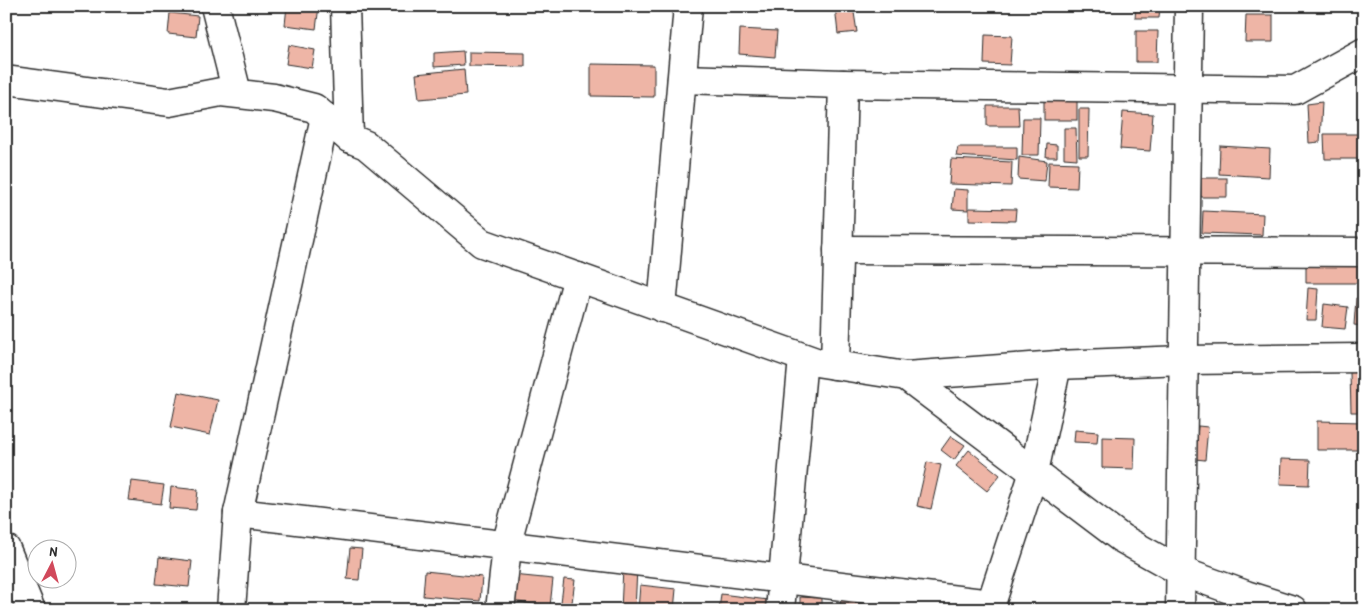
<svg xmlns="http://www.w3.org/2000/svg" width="1370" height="616" viewBox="0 0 1370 616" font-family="'Patrick Hand',sans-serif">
<rect width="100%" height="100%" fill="#fff"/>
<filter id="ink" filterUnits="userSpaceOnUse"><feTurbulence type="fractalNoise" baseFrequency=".02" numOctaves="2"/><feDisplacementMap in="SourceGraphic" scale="10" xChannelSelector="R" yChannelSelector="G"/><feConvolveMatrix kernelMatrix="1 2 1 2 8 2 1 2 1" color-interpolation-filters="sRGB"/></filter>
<g filter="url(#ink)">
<g fill="#eeb5a6" stroke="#2b2b2b">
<path d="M287 6H319L316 29 285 25Z"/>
<path d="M835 6H853L857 32 838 34Z"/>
<path d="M932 6H975V10L932 11Z"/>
<path d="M1136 6H1160L1159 18H1135Z"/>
<path d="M1249 6H1295L1294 9 1249 8Z"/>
<path d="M1309 6H1350L1349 11 1308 8Z"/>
<path d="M170 13 198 16 196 37 168 34Z"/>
<path d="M1246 15H1273V42H1245Z"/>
<path d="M740 29 777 31 775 57 739 54Z"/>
<path d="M1136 31H1158L1157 62H1136Z"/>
<path d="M985 35 1012 36 1010 65 984 64Z"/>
<path d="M289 45 315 50 312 68 286 64Z"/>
<path d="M463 51 464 65 434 67V53Z"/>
<path d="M469 52 525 53V67L469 66Z"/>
<path d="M591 64 654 65V97L591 96Z"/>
<path d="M464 69 466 95 419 99 416 74Z"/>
<rect x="1044" y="93" width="33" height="27"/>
<path d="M1322 102 1320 142 1309 143 1307 104Z"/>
<path d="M987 106H1018L1019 126H987Z"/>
<path d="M1079 109H1089L1088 156H1079Z"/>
<path d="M1123 112 1153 114 1150 151 1120 149Z"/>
<path d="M1023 118H1040L1039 155H1022Z"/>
<path d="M1064 128H1076L1077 159 1064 158Z"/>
<path d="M1324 134H1362L1363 159H1325Z"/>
<path d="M1047 144 1057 145V157H1046Z"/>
<path d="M1220 146 1270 149 1269 177 1219 174Z"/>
<path d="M958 147H1017V160L956 156Z"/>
<path d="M1019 157 1047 161 1045 181 1018 179Z"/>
<path d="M951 159 1012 162 1011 186 949 184Z"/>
<path d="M1049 162 1078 163 1077 188 1048 187Z"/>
<rect x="1201" y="178" width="26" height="19"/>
<path d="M954 189 968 190V210L952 209Z"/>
<path d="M969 208 1016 209 1015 221 969 220Z"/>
<path d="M1203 211 1263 214 1262 235 1202 233Z"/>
<path d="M1306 261 1364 262V283H1306Z"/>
<path d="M1308 288 1318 289 1316 320H1306Z"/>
<path d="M1356 298H1364V326L1354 325Z"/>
<path d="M1324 304 1348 307 1345 329 1322 327Z"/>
<path d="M1350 372H1364V412H1351Z"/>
<path d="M178 392 218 400 210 435 171 427Z"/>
<path d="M1317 421 1364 422V450H1317Z"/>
<path d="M1198 426 1208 427 1205 460 1195 459Z"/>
<path d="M1075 430 1098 432 1097 443 1074 442Z"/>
<path d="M951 436 965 445 954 460 941 450Z"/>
<path d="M1102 437 1135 438 1134 469 1102 468Z"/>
<path d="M969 450 1000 475 987 491 956 466Z"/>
<path d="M1281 459 1310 460 1309 485 1280 484Z"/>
<path d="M927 462 941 465 931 509 917 506Z"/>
<path d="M132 481 164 485 161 504 129 500Z"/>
<path d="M171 487 198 490 196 510 169 508Z"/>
<path d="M350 548 362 549 359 580 347 579Z"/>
<path d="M159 557 192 561 189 587 156 584Z"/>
<path d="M623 568H637L635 610H621Z"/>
<path d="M425 571 482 577 480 601 423 596Z"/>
<path d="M513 575 553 579 550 606 510 601Z"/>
<path d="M564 579 575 580 571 610H560Z"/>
<path d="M640 585 676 589 674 610H638Z"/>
<path d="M721 594 768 600 766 610H719Z"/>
<path d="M800 597 821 598V610H800Z"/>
<path d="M841 597 870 599 869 610H840Z"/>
</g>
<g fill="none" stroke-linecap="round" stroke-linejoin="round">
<g stroke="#2b2b2b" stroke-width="31">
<g id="minor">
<path d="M215 6 237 93"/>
<path d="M345 6 349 138"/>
<path d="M682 79 843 84 1295 90 1364 52"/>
<path d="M6 80 169 102 221 92 274 98 314 108 349 138 366 145 482 243 816 362 906 376 1121 538 1180 571 1246 595 1293 610"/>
<path d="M838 250 1364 252"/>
<path d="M662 308 688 6"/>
<path d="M835 365 843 84"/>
<path d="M906 376 1057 365 1183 360 1364 358"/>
<path d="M238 513 991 604"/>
<path d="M6 549 31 610"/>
<path d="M231 610 238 513 325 117"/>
<path d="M500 610 508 538 578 277"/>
<path d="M780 610 803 358"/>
<path d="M989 610 1034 472 1057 365"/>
<path d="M1180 610 1189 6"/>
</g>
</g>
<use href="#minor" stroke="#fff" stroke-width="28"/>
</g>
</g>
<rect width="1370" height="616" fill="none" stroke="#fff" stroke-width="25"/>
<rect x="12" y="12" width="1345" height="591" fill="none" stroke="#2b2b2b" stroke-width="2" filter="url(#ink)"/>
<g transform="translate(52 564) rotate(6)"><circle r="24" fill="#ffffff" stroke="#aaaaaa"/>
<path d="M0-4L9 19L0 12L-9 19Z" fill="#d1495b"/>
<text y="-8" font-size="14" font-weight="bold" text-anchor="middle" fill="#2b2b2b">N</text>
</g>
</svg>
